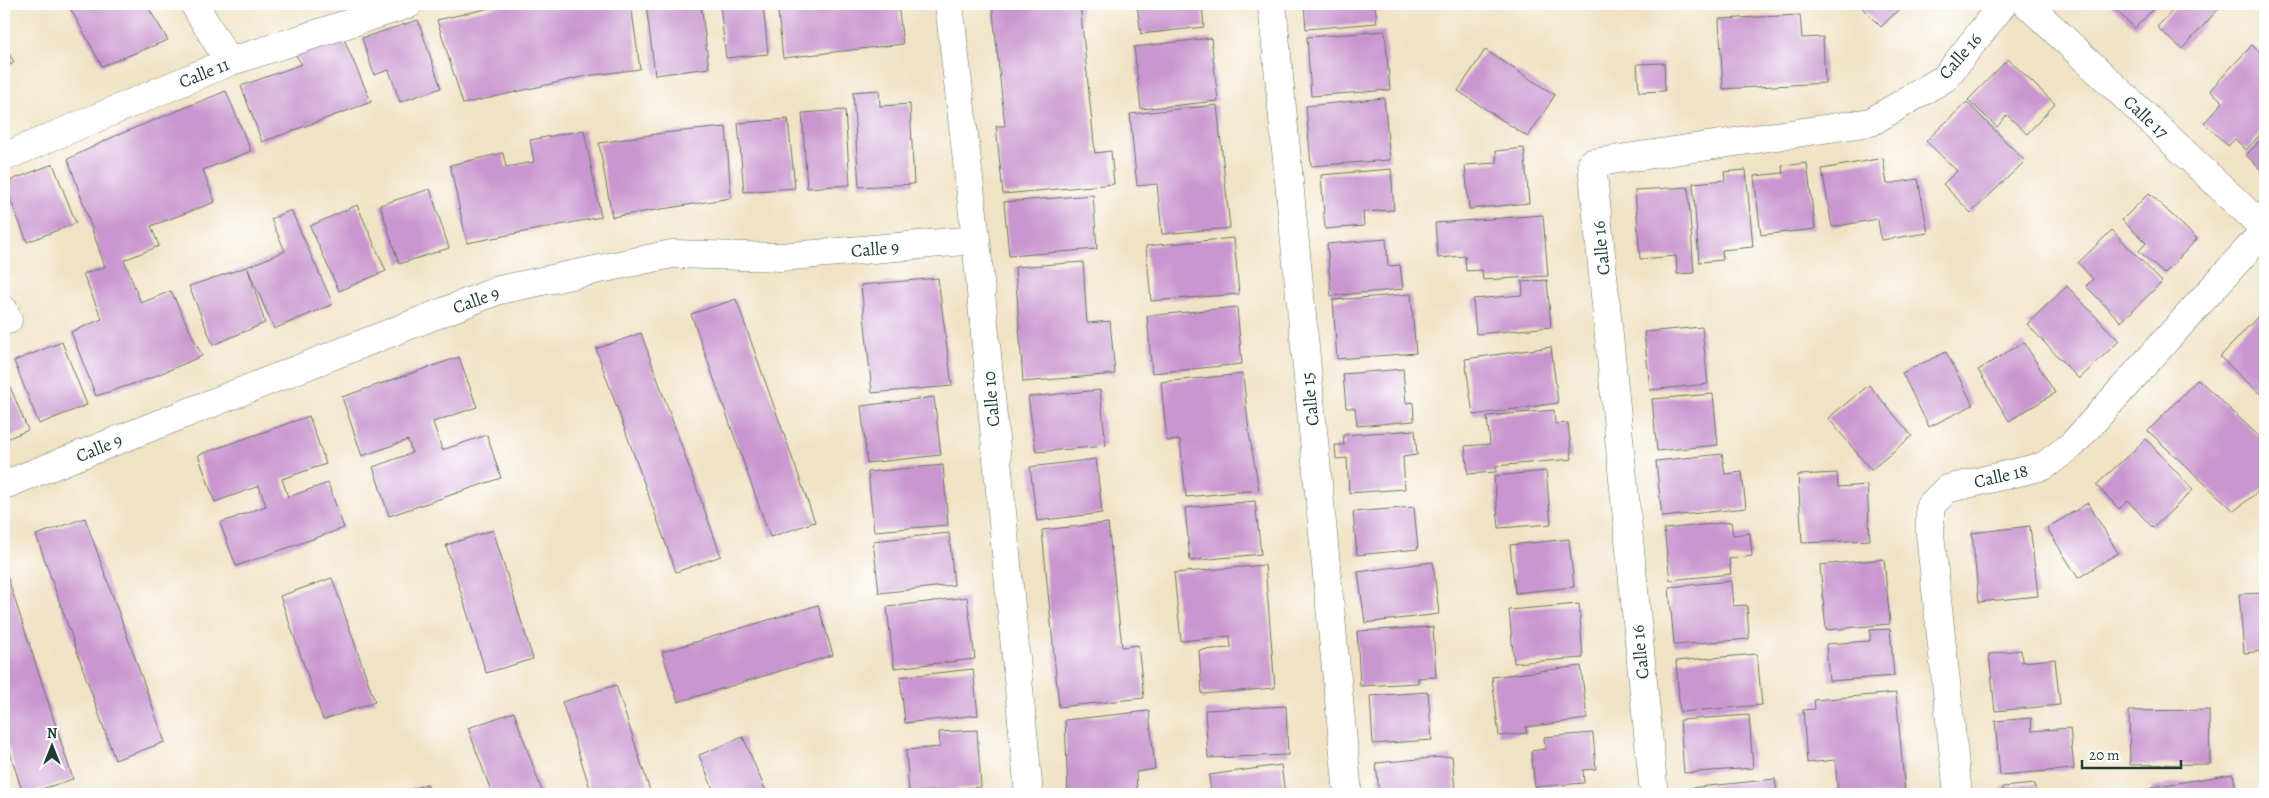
<svg xmlns="http://www.w3.org/2000/svg" width="2269" height="798" viewBox="0 0 2269 798" font-family="Alegreya,serif">
<rect width="100%" height="100%" fill="#fff"/>
<filter id="ink" filterUnits="userSpaceOnUse"><feTurbulence type="fractalNoise" baseFrequency=".02" numOctaves="2"/><feDisplacementMap in="SourceGraphic" scale="10" xChannelSelector="R" yChannelSelector="G"/><feConvolveMatrix kernelMatrix="1 2 1 2 8 2 1 2 1" color-interpolation-filters="sRGB"/></filter>
<filter id="wash" filterUnits="userSpaceOnUse"><feTurbulence type="fractalNoise" baseFrequency=".0096" numOctaves="4" result="noise"/><feDisplacementMap in="SourceGraphic" scale="20" xChannelSelector="R" yChannelSelector="G"/><feGaussianBlur stdDeviation="1.12" result="paint"/><feColorMatrix in="noise" values="0 0 0 0 0 0 0 0 0 0 0 0 0 0 0 0 0 1.4 0 .05"/><feComposite in="paint" operator="in"/></filter>
<g filter="url(#wash)">
<rect width="100%" height="100%" fill="#f0e2c4"/>
<g id="blocks">
<g fill="#c996cf">
<path d="M68 4H146L168 40 102 66Z"/>
<path d="M508 4H631L640 69 586 76 463 104 437 20Z"/>
<path d="M646 4H701L709 68 655 75Z"/>
<path d="M720 4H763L768 54 726 58Z"/>
<path d="M777 4H898L903 44 783 58Z"/>
<path d="M992 4H1080L1095 153 1111 151 1114 184 1003 194 996 126H1005Z"/>
<path d="M1137 4H1202L1204 27 1141 34Z"/>
<path d="M1304 4H1375L1377 23 1306 29Z"/>
<path d="M1858 4H1904L1881 27Z"/>
<path d="M2109 4H2158L2135 28Z"/>
<path d="M2179 4H2223L2182 49 2157 27Z"/>
<path d="M1800 15 1802 38 1823 37 1825 83 1723 89 1719 19Z"/>
<path d="M418 20 441 88 400 102 389 70 374 75 362 38Z"/>
<path d="M1385 31 1390 90 1311 96 1307 37Z"/>
<path d="M343 37 371 102 262 142 241 86 302 64 295 54Z"/>
<path d="M1211 38 1218 101 1141 109 1134 47Z"/>
<path d="M2252 45 2265 57V129L2246 150 2235 139 2228 146 2204 123 2223 102 2210 90Z"/>
<path d="M4 46 14 62 4 69Z"/>
<path d="M1485 50 1555 95 1528 137 1458 91Z"/>
<path d="M2008 59 2055 104 2027 134 2007 115 1997 127 1968 100Z"/>
<path d="M1664 63 1665 91 1639 92 1637 64Z"/>
<path d="M879 90 880 106 910 104 914 184 859 187 853 92Z"/>
<path d="M226 91 251 151 203 170 215 202 151 226 159 246 124 260 141 303 171 291 202 356 148 379 96 396 71 332 102 319 83 274 105 267 68 159 115 136Z"/>
<path d="M1384 98 1390 160 1311 166 1306 106Z"/>
<path d="M1967 102 2025 161 1971 213 1943 184 1957 171 1926 141Z"/>
<path d="M1217 105 1230 228 1162 234 1157 184 1137 186 1130 114Z"/>
<path d="M845 110 850 185 807 188 802 113Z"/>
<path d="M788 119 795 188 744 192 738 123Z"/>
<path d="M726 127 731 198 612 217 599 143 662 133Z"/>
<path d="M584 130 601 217 467 243 450 165 503 153 506 167 534 162 530 140Z"/>
<path d="M2265 135V174L2246 155Z"/>
<path d="M1524 148 1529 203 1469 209 1465 165 1497 163 1496 151Z"/>
<path d="M1883 158 1887 184 1918 179 1928 233 1881 240 1878 219 1832 227 1822 169Z"/>
<path d="M1807 163 1815 229 1761 235 1754 176 1783 173 1782 166Z"/>
<path d="M53 164 76 223 27 242 4 183Z"/>
<path d="M1391 169 1394 210 1363 212 1364 226 1325 229 1321 175Z"/>
<path d="M1746 170 1753 247 1722 250 1723 260 1699 262 1693 183 1725 180 1724 172Z"/>
<path d="M1688 187 1694 273 1677 274 1676 256 1640 259 1635 190Z"/>
<path d="M430 189 449 248 399 264 380 205Z"/>
<path d="M2149 193 2197 239 2164 274 2139 251 2146 243 2122 220Z"/>
<path d="M1093 195 1097 249 1009 256 1004 202Z"/>
<path d="M357 205 386 271 339 291 310 226Z"/>
<path d="M291 210 333 304 274 329 248 269 265 323 213 345 189 286 247 267 285 251 271 219Z"/>
<path d="M1543 215 1548 276 1483 280 1482 270 1466 271 1465 256 1438 258 1435 223Z"/>
<path d="M2112 230 2162 282 2121 322 2086 286 2093 279 2078 263Z"/>
<path d="M1234 238 1239 294 1151 301 1146 246Z"/>
<path d="M1386 239 1388 266 1400 265 1403 289 1331 296 1327 244Z"/>
<path d="M1083 262 1087 323 1110 321 1115 374 1023 382 1015 267Z"/>
<path d="M938 278 952 386 872 393 861 285Z"/>
<path d="M1547 280 1551 327 1476 334 1473 299 1523 295 1522 282Z"/>
<path d="M2067 286 2119 341 2079 379 2027 324Z"/>
<path d="M1411 294 1416 353 1337 359 1333 300Z"/>
<path d="M736 299 815 522 770 537 691 314Z"/>
<path d="M1237 307 1242 364 1152 373 1147 316Z"/>
<path d="M2263 311 2265 313V388L2260 394 2220 357Z"/>
<path d="M1702 327 1708 384 1650 390 1644 332Z"/>
<path d="M641 333 721 556 676 572 596 349Z"/>
<path d="M62 342 87 405 39 424 14 361Z"/>
<path d="M2024 342 2055 393 2009 421 1978 370Z"/>
<path d="M1551 347 1558 403 1473 415 1465 359Z"/>
<path d="M1946 352 1973 405 1929 427 1902 373Z"/>
<path d="M459 357 477 407 433 422 442 450 487 435 501 478 389 516 373 467 412 453 408 440 362 456 342 397Z"/>
<path d="M1403 369 1406 403 1413 402 1414 421 1357 426 1355 408H1346L1343 374Z"/>
<path d="M4 372 28 430 4 440Z"/>
<path d="M1243 374 1249 433 1259 490 1186 497 1180 440 1167 441 1161 382Z"/>
<path d="M2198 379 2265 442V486L2234 511 2148 431Z"/>
<path d="M1869 385 1912 436 1871 470 1828 418Z"/>
<path d="M1100 390 1106 446 1036 452 1028 397Z"/>
<path d="M1713 394 1718 445 1657 451 1652 399Z"/>
<path d="M934 397 941 455 867 463 861 406Z"/>
<path d="M1554 410 1555 424 1568 423 1572 459 1496 466V472L1468 474 1465 446 1490 444 1487 416Z"/>
<path d="M309 416 326 464 282 479 288 497 328 483 344 528 236 566 220 523 266 506 259 486 215 502 198 455Z"/>
<path d="M1415 430 1417 455 1403 457 1405 489 1349 493 1347 458 1336 459 1335 445H1344L1343 435Z"/>
<path d="M2146 439 2193 490 2153 528 2128 501 2119 509 2096 485Z"/>
<path d="M1722 454 1725 474 1742 472 1746 508 1662 517 1656 461Z"/>
<path d="M1096 459 1102 513 1037 521 1030 467Z"/>
<path d="M943 465 948 525 874 531 868 472Z"/>
<path d="M1546 471 1551 524 1499 528 1494 476Z"/>
<path d="M1837 473 1838 487 1867 485 1870 540 1802 543 1798 475Z"/>
<path d="M1255 501 1261 554 1190 561 1185 508Z"/>
<path d="M2088 503 2118 553 2078 578 2047 528Z"/>
<path d="M1414 507 1418 549 1357 555 1353 512Z"/>
<path d="M85 518 165 742 115 760 36 535Z"/>
<path d="M1731 522 1733 535 1750 533 1752 556 1729 559 1731 574 1670 580 1664 529Z"/>
<path d="M1108 523 1122 647 1138 645 1144 698 1059 707 1042 530Z"/>
<path d="M2030 526 2038 596 1979 602 1972 533Z"/>
<path d="M493 530 533 659 486 673 446 545Z"/>
<path d="M949 533 954 585 879 593 873 541Z"/>
<path d="M1569 539 1574 587 1515 593 1510 545Z"/>
<path d="M1884 559 1890 624 1826 630 1820 565Z"/>
<path d="M1433 562 1439 614 1365 623 1358 572Z"/>
<path d="M1265 565 1275 688 1202 694 1199 650 1231 648 1230 636 1181 641 1174 573Z"/>
<path d="M4 566 73 779 26 794H23L4 734Z"/>
<path d="M332 578 375 702 323 720 280 596Z"/>
<path d="M1731 581 1733 606 1747 605 1749 639 1674 645 1669 587Z"/>
<path d="M2265 593V651L2244 653 2239 594Z"/>
<path d="M967 597 975 659 894 668 887 607Z"/>
<path d="M1579 604 1583 658 1514 663 1509 610Z"/>
<path d="M818 605 833 655 678 702 662 652Z"/>
<path d="M1433 627 1436 677 1418 678V683L1360 686 1357 631Z"/>
<path d="M1890 629 1894 676 1829 681 1826 644 1870 641V630Z"/>
<path d="M2021 650 2022 662 2055 659 2060 705 1995 711 1989 654Z"/>
<path d="M1757 654 1762 705 1680 712 1676 661Z"/>
<path d="M1581 666 1587 719 1526 727 1527 733 1499 736 1492 677Z"/>
<path d="M973 669 978 715 905 723 900 677Z"/>
<path d="M616 685 651 794H592L562 702Z"/>
<path d="M1428 692 1432 740 1373 744 1370 696Z"/>
<path d="M1896 693 1905 794H1838L1835 760 1807 763 1803 710 1815 709 1814 700Z"/>
<path d="M1286 706 1288 755 1208 758 1205 710Z"/>
<path d="M2209 710 2210 764 2130 765 2129 711Z"/>
<path d="M1149 711 1155 769 1136 772 1137 794H1068L1065 720Z"/>
<path d="M514 712 543 794H492L468 728Z"/>
<path d="M1749 715 1753 768 1684 773 1680 720Z"/>
<path d="M2031 718 2032 731 2070 728 2074 769 2000 775 1995 721Z"/>
<path d="M977 730 981 787 909 793 906 750 940 747 939 732Z"/>
<path d="M1593 733 1596 769 1583 770 1584 783 1535 787 1531 751 1545 749 1544 737Z"/>
<path d="M743 737 767 794H715L699 755Z"/>
<path d="M1452 756 1455 791H1461L1462 794H1379L1376 763Z"/>
<path d="M1281 765 1285 794H1211L1209 775Z"/>
<path d="M2233 774 2237 794H2153L2152 787Z"/>
<path d="M1775 779 1777 794H1691L1690 788Z"/>
<path d="M427 784 431 794H397Z"/>
<path d="M2035 784V794H2003L2002 787Z"/>
<path d="M358 788 360 794H339Z"/>
</g>
</g>
</g>
<g filter="url(#ink)">
<use href="#blocks" fill-opacity="0" stroke="#687766" stroke-width="1"/>
<g fill="none" stroke-linecap="round" stroke-linejoin="round">
<g stroke="#687766" stroke-width="29">
<g id="minor">
<path d="M194 4 229 62"/>
<path d="M949 4 976 240 1029 794"/>
<path d="M1272 4 1348 794"/>
<path d="M2027 4 2265 229"/>
<path d="M4 157 229 62 409 4"/>
<path d="M4 310 8 320"/>
<path d="M4 485 499 290 672 254 781 257 976 240"/>
<path d="M1654 794 1592 163 1871 122 1945 78 2003 4"/>
<path d="M1958 794 1930 534V506L1947 489 2044 466 2072 445 2265 230"/>
</g>
</g>
<use href="#minor" stroke="#fff" stroke-width="28"/>
</g>
</g>
<g text-anchor="middle" stroke-width="4" stroke-linejoin="round" paint-order="stroke">
<g font-size="18" fill="#1f3d34" stroke="#fff">
<text transform="translate(1960 56) rotate(-49)" y="6">Calle 16</text>
<text transform="translate(204 73) rotate(-22)" y="6">Calle 11</text>
<text transform="translate(2146 117) rotate(43)" y="6">Calle 17</text>
<text transform="translate(1601 248) rotate(-96)" y="6">Calle 16</text>
<text transform="translate(875 249) rotate(-5)" y="6">Calle 9</text>
<text transform="translate(476 300) rotate(-20)" y="6">Calle 9</text>
<text transform="translate(991 399) rotate(-95)" y="6">Calle 10</text>
<text transform="translate(1310 399) rotate(-96)" y="6">Calle 15</text>
<text transform="translate(99 448) rotate(-22)" y="6">Calle 9</text>
<text transform="translate(2001 476) rotate(-13)" y="6">Calle 18</text>
<text transform="translate(1640 652) rotate(-96)" y="6">Calle 16</text>
</g>
</g>
<rect width="2269" height="798" fill="none" stroke="#fff" stroke-width="20"/>
<g transform="translate(52 746)" stroke="#ffffff" stroke-width="4" paint-order="stroke">
<path d="M0-4L9 19L0 12L-9 19Z" fill="#1f3d34"/>
<text y="-8" font-size="14" font-weight="bold" text-anchor="middle" fill="#1f3d34">N</text>
</g>
<path d="M2082 760v8h99v-8" fill="none" stroke="#1f3d34" stroke-width="2.5"/>
<text x="2089" y="760" font-size="15" fill="#1f3d34" stroke="#ffffff" stroke-width="4" paint-order="stroke">20 m</text>
</svg>
